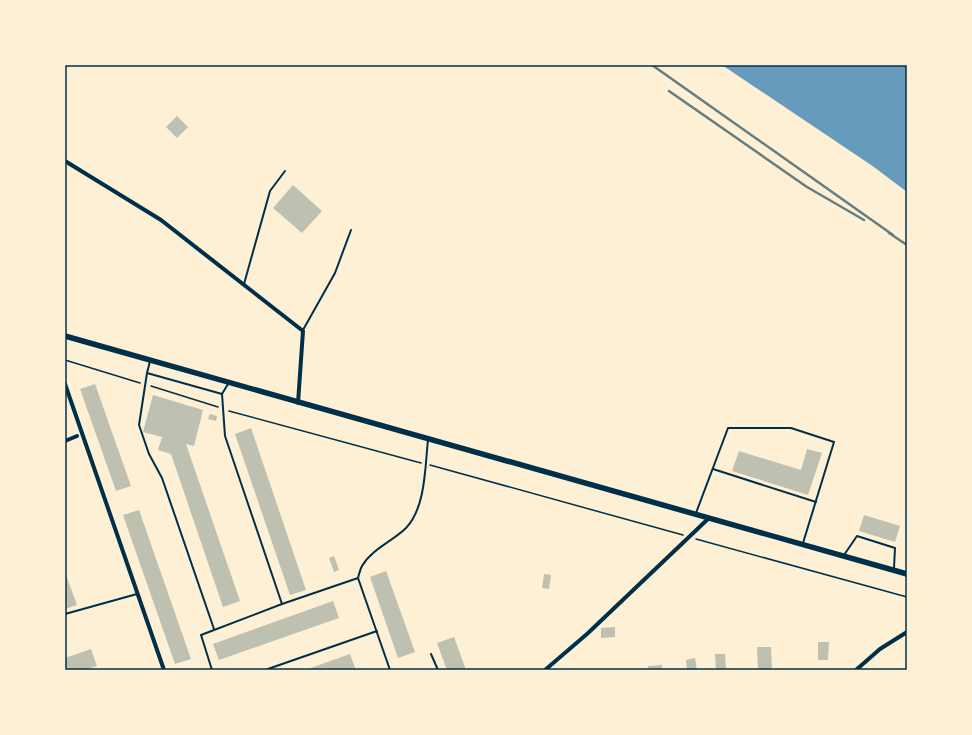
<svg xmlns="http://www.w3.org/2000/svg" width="972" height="735" viewBox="0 0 972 735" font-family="'Fira Sans',sans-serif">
<rect width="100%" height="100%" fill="#fdf0d5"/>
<path fill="#669bbc" d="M722 65H907V192L874 167Z"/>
<g fill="#bec0b2">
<path d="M177 116 188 127 177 138 166 127Z"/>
<path d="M293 185 322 211 302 233 273 208Z"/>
<path d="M95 384 131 486 116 491 80 389Z"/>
<path d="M153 395 203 410 194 446 186 444 240 601 223 607 171 454 158 450 162 437 143 432Z"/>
<path d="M210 414 217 416 216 421 208 419Z"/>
<path d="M251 428 306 590 290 595 235 434Z"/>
<path d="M807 449 822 453 808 495 732 471 739 451 801 470Z"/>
<path d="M139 510 191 659 175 664 123 515Z"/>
<path d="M864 515 900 526 895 542 859 531Z"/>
<path d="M334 556 339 570 334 572 329 558Z"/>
<path d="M386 571 415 652 398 658 370 577Z"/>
<path d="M65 572 77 605 65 609Z"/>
<path d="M544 574 551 575 549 589 542 588Z"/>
<path d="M333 601 339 618 219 660 213 644Z"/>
<path d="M615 627V637L601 638V628Z"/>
<path d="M454 637 466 670H447L437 643Z"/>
<path d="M818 642H829L828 660H818Z"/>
<path d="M757 647H771L772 670H758Z"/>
<path d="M91 649 97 666 84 670H65V658Z"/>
<path d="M350 654 356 670H305Z"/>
<path d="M715 654H725L726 670H716Z"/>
<path d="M695 658 697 670H687L686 660Z"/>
<path d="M662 665V670H648V666Z"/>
</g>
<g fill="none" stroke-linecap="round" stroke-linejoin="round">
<g stroke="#003049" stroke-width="1.5">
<path d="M65 360 140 383"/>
<path d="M151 386 218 407"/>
<path d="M229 411 421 463"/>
<path d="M430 465 683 535"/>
<path d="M696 539 907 597"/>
</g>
<g stroke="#003049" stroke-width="2">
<path d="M244 284 270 191 285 171"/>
<path d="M303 330 335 273 351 230"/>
<path d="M150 361 147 373 222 394 228 384"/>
<path d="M147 373 139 425 149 454 162 478 214 629"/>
<path d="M222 394 225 436 282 604 358 578 390 670"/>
<path d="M713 469 816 502"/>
<path d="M696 513 728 428H791L834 442 803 543"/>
<path d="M844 555 857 536 895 548 894 568"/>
<path d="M358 578C359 574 360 570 362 566 372 549 393 541 406 528 426 507 425 466 428 440"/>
<path d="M65 614 137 594"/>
<path d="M431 654 438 670"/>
<path d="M212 670 201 635 282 604"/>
<path d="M265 670 377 631"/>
</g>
<g stroke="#003049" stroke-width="4">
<path d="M65 161 161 220 303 331 298 403"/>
<path d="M65 384 164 670"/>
<path d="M65 441 77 436"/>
<path d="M545 670 587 634 709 518"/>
<path d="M856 670 880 649 907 632"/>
</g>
<path stroke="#003049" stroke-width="5.5" d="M65 336 907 574"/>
<g stroke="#657d81" stroke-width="2.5">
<path d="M652 65 893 235"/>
<path d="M669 91 807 187 864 220"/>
<path d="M889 233 907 245"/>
</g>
</g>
<rect width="972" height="735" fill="none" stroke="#fdf0d5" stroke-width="132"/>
<rect x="66" y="66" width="840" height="603" fill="none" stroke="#003049" stroke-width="1.5"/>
</svg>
